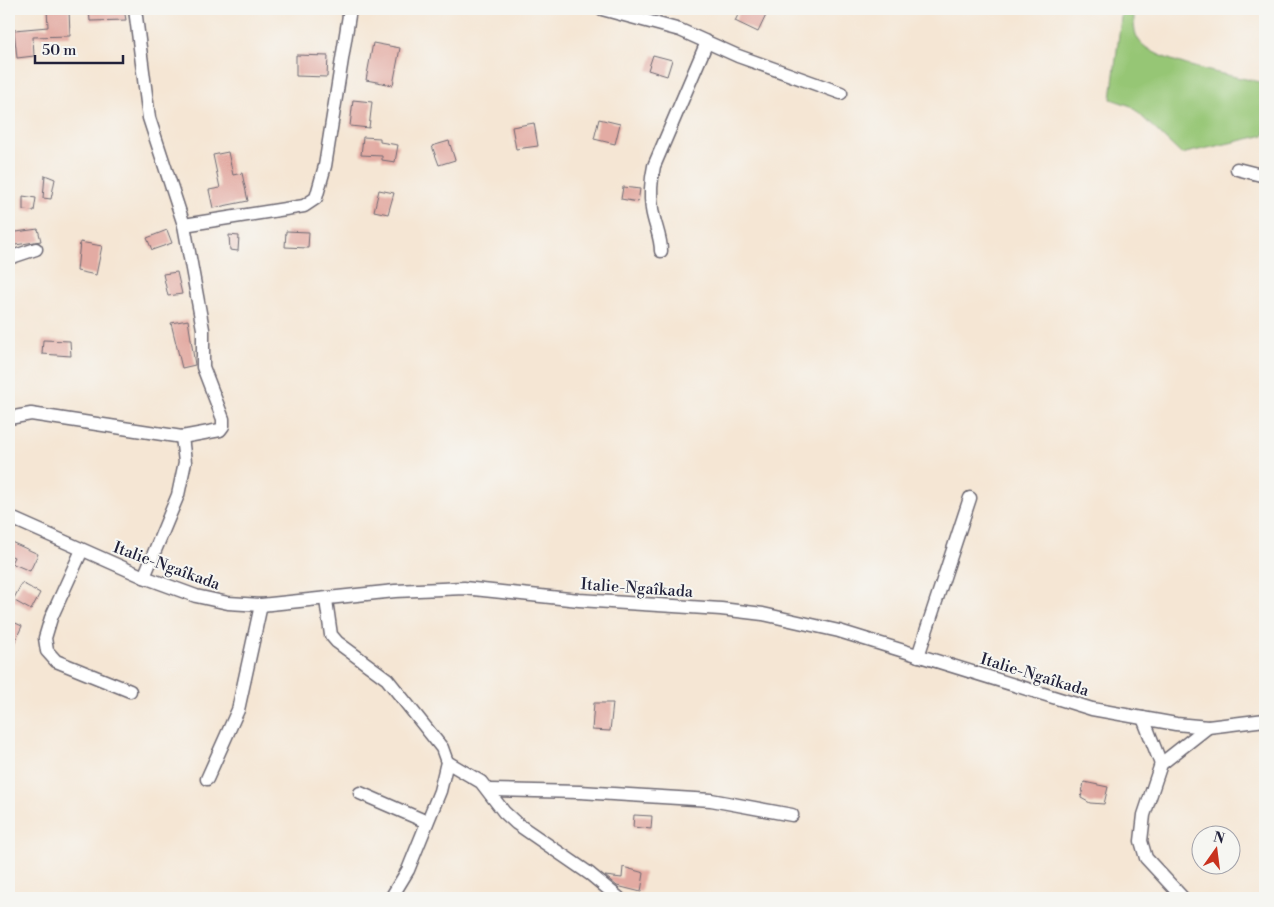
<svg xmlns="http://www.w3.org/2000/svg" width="1274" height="907" viewBox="0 0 1274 907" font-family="'Libre Bodoni',serif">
<rect width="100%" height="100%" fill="#f6f6f2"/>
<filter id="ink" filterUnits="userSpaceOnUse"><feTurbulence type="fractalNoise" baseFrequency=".02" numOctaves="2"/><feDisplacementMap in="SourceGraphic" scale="10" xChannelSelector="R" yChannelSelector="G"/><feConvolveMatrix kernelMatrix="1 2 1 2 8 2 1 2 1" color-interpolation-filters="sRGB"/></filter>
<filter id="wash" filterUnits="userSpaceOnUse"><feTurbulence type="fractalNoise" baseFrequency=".0096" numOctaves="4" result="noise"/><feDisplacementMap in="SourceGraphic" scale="20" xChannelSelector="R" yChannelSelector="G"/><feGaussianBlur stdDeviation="1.12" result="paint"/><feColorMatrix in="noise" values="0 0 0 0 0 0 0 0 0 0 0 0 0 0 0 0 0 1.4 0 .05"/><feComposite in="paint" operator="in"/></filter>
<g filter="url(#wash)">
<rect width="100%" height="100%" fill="#f5e6d4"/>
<path fill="#96c675" stroke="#5c7458" d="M1122 9H1134C1134 19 1133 30 1138 39 1151 63 1239 77 1265 83V135L1181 154 1131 106 1111 99Z"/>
<g id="blocks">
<g fill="#e3aba3">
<path d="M47 9H69L70 36 33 37 34 56 17 58 14 30 48 27Z"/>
<path d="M89 9H106V11L124 9 126 20 90 21Z"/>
<path d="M741 9H769L758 32 735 21Z"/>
<path d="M373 43 400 48 393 85 366 80Z"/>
<path d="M296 55 328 56 327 77 296 76Z"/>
<path d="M653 55 672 60 667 76 648 70Z"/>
<path d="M353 100 372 102 369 128 350 126Z"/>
<path d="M599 119 620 124 615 144 594 139Z"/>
<path d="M534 123 538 146 516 149 512 127Z"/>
<path d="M363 137 380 138V142L398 145 395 162 382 160V156L361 155Z"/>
<path d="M449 141 455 160 439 165 432 146Z"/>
<path d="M228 152 233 175 242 173 248 201 213 208 209 190 220 188 213 155Z"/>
<path d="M45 175 55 179 51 199 43 198Z"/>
<path d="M623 187 640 189 638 202 621 199Z"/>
<path d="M379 190 394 193 388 214 374 211Z"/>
<path d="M23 196 36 198 34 211 23 210Z"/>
<path d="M38 229 41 241 9 246V233Z"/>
<path d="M167 230 172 243 152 250 147 238Z"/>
<path d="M286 231 309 232 308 248 285 247Z"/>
<path d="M229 235 239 236 238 251 230 250Z"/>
<path d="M80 242 102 246 96 275 77 271Z"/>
<path d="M177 272 182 294 168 296 163 274Z"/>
<path d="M188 320 195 365 182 368 171 323Z"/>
<path d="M43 340 70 341 71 356 42 354Z"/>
<path d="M9 541 38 554 30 571 11 563 14 557 9 555Z"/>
<path d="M22 583 40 593 31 610 13 600Z"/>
<path d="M9 620 22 626 9 654Z"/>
<path d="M594 703H613L610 731 592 730Z"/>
<path d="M1084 782 1108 787 1104 804 1090 803 1081 798Z"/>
<path d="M634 815 652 816 651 829 633 827Z"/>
<path d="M623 867 644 873 641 892 617 886 605 876 622 878Z"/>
</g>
</g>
</g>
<g filter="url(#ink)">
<use href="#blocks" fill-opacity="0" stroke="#6c6771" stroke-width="1"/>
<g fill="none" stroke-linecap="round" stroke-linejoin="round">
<g stroke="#6c6771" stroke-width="15">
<g id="minor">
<path d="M602 9 680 30 738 56 841 93"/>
<path d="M1237 169 1265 176"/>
<path d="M184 225 304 206 316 198 325 166 350 9"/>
<path d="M661 251C661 236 654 224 652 209 650 195 651 180 654 166L707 42"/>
<path d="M9 258 36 249"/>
<path d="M9 418 31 414 182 437 220 430 223 426V419L203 367V329L184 225 149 118 135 9"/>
<path d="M9 517 144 577 196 596 228 603 261 605 395 591 464 588 579 600 721 609 763 614 839 631 1092 709 1176 724 1208 727 1265 720"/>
<path d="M82 550 51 618 45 638 47 651 56 661 130 691"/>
<path d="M144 577 178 495 185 462 182 437"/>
<path d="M326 600 331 635 337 642 387 679 442 748 447 762 440 791 408 870 391 898"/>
<path d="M918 656 970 498"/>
<path d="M1143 718 1161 764"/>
<path d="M447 762 481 782 504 812 516 823 590 874 619 898"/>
<path d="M207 779 238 710 261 605"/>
<path d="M489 790 580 792 711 800 792 815"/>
<path d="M360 793 427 822"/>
<path d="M1183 898 1146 858 1141 841 1144 815 1161 764 1208 727"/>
</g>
</g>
<use href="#minor" stroke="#fff" stroke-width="12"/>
</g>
</g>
<g text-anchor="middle" stroke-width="4" stroke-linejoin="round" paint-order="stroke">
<g font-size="16" fill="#22223b" stroke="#f6f6f2">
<text transform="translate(167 565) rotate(20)" y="6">Italie-Ngaîkada</text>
<text transform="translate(637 587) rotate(4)" y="6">Italie-Ngaîkada</text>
<text transform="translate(1035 674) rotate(17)" y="6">Italie-Ngaîkada</text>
</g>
</g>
<rect width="1274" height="907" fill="none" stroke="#f6f6f2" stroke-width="30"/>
<g transform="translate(1216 850) rotate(14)"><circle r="24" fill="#f6f6f2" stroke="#a1a1a9"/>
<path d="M0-4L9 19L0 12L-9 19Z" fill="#c8321e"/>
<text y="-8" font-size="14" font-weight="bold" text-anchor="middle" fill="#22223b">N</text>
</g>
<path d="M35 55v8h88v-8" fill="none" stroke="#22223b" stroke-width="2.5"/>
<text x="42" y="55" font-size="15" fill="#22223b" stroke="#f6f6f2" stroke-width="4" paint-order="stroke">50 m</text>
</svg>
